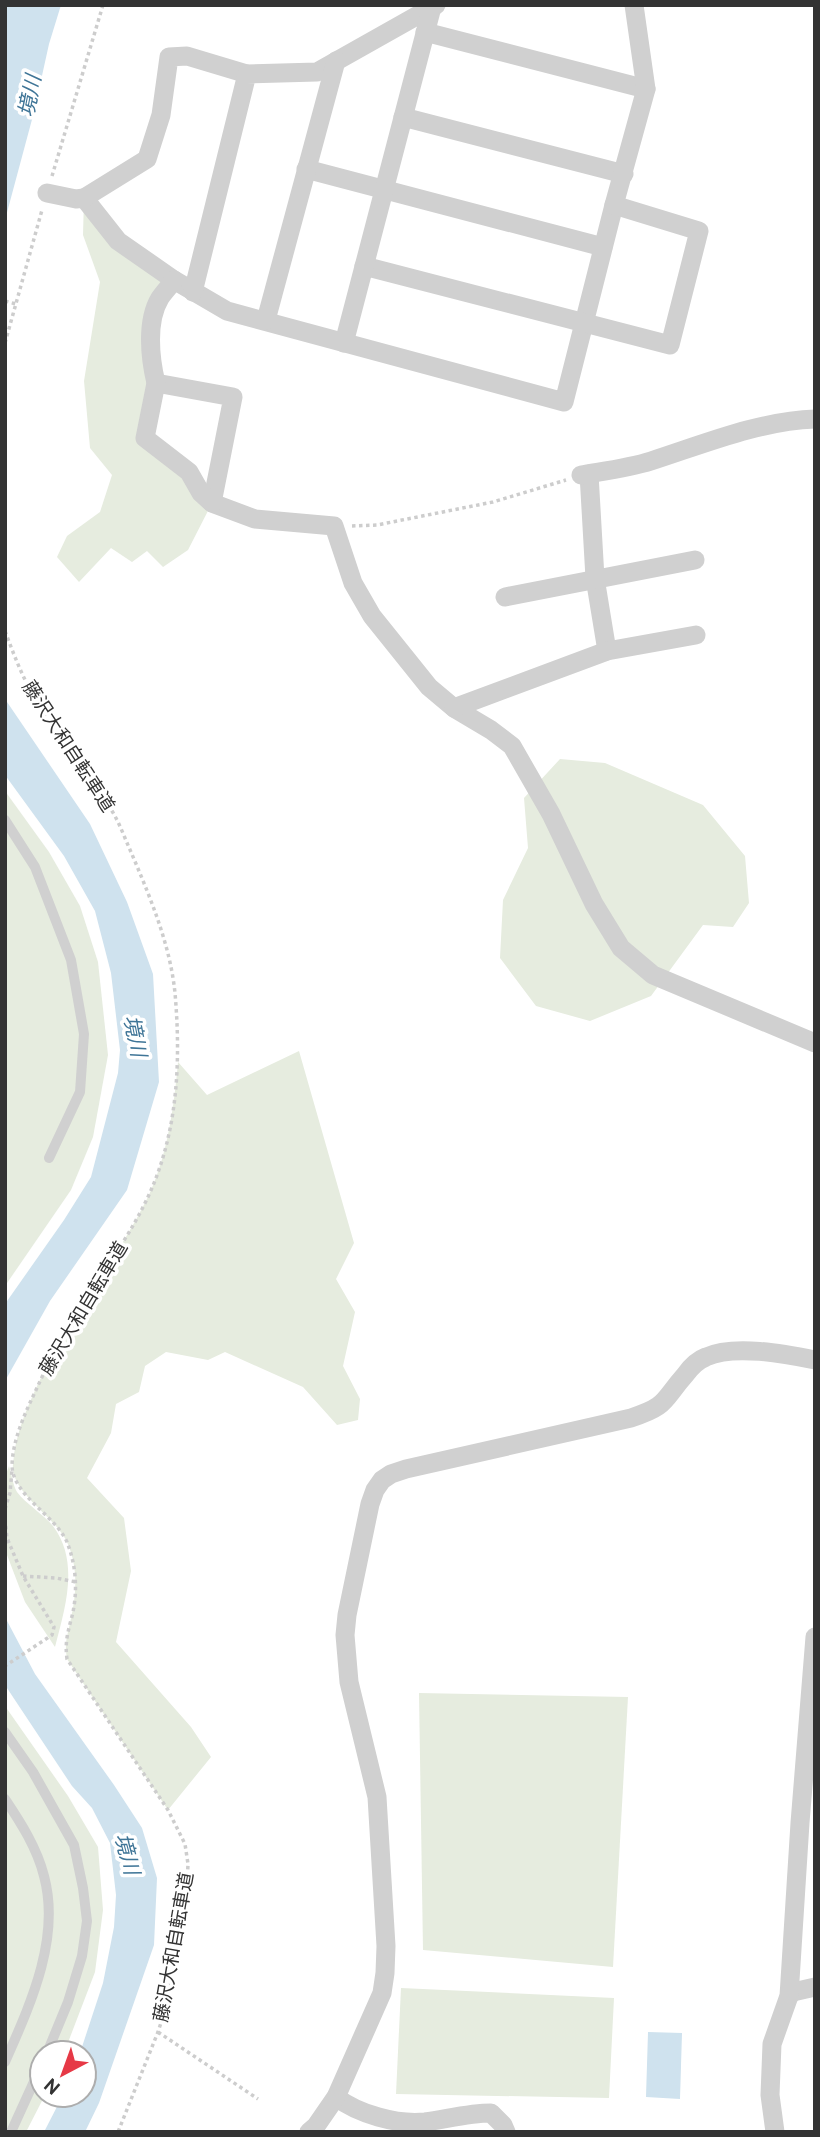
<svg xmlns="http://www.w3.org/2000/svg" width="820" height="2137" viewBox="0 0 820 2137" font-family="Overpass,'Noto Sans JP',sans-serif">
<rect width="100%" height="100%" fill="#fff"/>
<g fill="#e6ecdf">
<path d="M84 198 174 280 158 300 145 438 212 503 188 550 163 567 147 551 132 562 111 548 79 582 57 557 67 536 100 512 112 475 90 448 84 381 100 282 83 235Z"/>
<path d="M560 759 605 763 703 805 745 856 749 903 733 927 703 925 651 996 590 1021 536 1006 500 958 503 900 528 848 524 798Z"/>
<path d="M5 791 49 852 80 906 98 962 108 1055 93 1137 71 1190 5 1286Z"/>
<path d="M299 1051 354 1243 336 1279 355 1312 343 1366 360 1399 358 1420 337 1425 303 1387 225 1352 208 1360 166 1352 145 1366 139 1392 116 1404 111 1433 87 1478 124 1518 131 1571 116 1642 191 1727 211 1757 168 1810 67 1659C64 1641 68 1635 71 1618 77 1592 78 1564 66 1540 53 1515 10 1492 13 1464 15 1435 26 1410 38 1384 68 1319 114 1264 146 1201 167 1160 174 1107 178 1062L207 1095Z"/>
<path d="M9 1466C11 1473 13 1485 17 1492 26 1504 43 1514 53 1526 80 1562 65 1608 55 1647L25 1602 7 1555 5 1477Z"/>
<path d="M419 1693 628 1697 613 1967 423 1950Z"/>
<path d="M5 1706 68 1796 98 1847 103 1910 95 1972 64 2053H42V2095H45L26 2132H5Z"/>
<path d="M401 1988 614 1998 609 2098 396 2094Z"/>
</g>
<g fill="#cfe2ee">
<path d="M5 5H61L49 44 34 112 5 220Z"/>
<path d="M5 699 90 824 127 902 153 974 159 1082 127 1190 50 1301 5 1381V1304L64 1220 91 1177 118 1073 120 1050 111 973 95 911 64 856 5 775Z"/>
<path d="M5 1617 35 1674 114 1785 142 1828 157 1878 154 1945 99 2103 85 2132H44L63 2095H84V2053H80L103 1983 114 1927 116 1895 110 1843 92 1808 72 1786 5 1685Z"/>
<path d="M648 2032 682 2033 680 2099 646 2097Z"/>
</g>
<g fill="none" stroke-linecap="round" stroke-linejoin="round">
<g stroke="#cdcdcd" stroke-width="3.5" stroke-dasharray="3.5 3.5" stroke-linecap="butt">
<path d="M52 176 103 5"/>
<path d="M5 301 16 304"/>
<path d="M5 343 42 210"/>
<path d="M352 526 377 525 493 502 566 480"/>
<path d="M5 631C15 658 25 684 41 708 63 744 92 774 112 811 120 824 125 839 131 852 150 897 170 944 175 993 181 1062 178 1134 147 1199 130 1235 106 1267 85 1300 66 1329 50 1359 36 1390 25 1413 13 1439 12 1465 12 1495 55 1515 67 1542 77 1567 78 1595 71 1620 67 1635 65 1644 67 1659L168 1810 185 1844 188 1864 187 1886 167 2004 158 2032 118 2132"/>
<path d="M5 1509 10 1493 12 1470"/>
<path d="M5 1519 7 1538 23 1576 54 1627 52 1635 5 1666"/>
<path d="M23 1576 56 1578 76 1582"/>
<path d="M158 2032 258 2099"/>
</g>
<g stroke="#d0d0d0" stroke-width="10">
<path d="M5 820 35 867 71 960 84 1034 80 1092 49 1158"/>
<path d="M5 1732 33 1772 74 1845 83 1888 87 1921 82 1956 68 2002 47 2053"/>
<path d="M5 1799C21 1823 37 1848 44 1876 61 1939 30 2005 5 2062"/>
<path d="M11 2132 42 2064"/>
</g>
<g stroke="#d0d0d0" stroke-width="19">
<path d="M425 32 646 89"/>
<path d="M403 117 624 174"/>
<path d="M306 169 603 247"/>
<path d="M47 193 76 199 84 198 118 241 174 280 227 311 564 402 614 205 646 89 634 5"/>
<path d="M84 198 147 159 161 115 169 57 187 56 247 74"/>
<path d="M364 266 670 345 699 231 614 205"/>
<path d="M174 280C170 286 164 292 160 298 146 321 150 358 156 383L233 397 212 503 255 519 334 526 353 583 372 616 429 687 454 708 491 730 512 746 551 814 594 904 621 948 653 975 815 1043"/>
<path d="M193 292 247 74 317 72 436 5"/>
<path d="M266 320 336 61"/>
<path d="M344 343 432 7"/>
<path d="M156 383 145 438 189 472 201 493 212 503"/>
<path d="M589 474 595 578 607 651"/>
<path d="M581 475C604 471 629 468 651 461 704 444 759 421 815 419"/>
<path d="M505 597 695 560"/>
<path d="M454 708 607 651 696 635"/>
<path d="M789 1996 793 1992 815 1987"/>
<path d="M336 2097C358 2114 397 2125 425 2122 447 2119 469 2113 491 2113L503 2125 506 2132"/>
<path d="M309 2132 316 2126 336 2097 382 1993 385 1973 386 1946 377 1797 349 1682 345 1635 347 1615 370 1504 375 1490 382 1480 391 1474 406 1469 631 1418C668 1406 662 1401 685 1375 690 1368 698 1360 706 1357 734 1344 785 1354 815 1360"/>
<path d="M775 2132 770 2095 772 2044 789 1996 800 1823 815 1637"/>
</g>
</g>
<g text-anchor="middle" stroke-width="7" stroke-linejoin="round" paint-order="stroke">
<g font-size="19" fill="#333" stroke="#fff">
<text transform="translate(69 746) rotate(57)" y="7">藤沢大和自転車道</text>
<text transform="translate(83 1308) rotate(-59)" y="7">藤沢大和自転車道</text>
<text transform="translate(173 1947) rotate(-80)" y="7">藤沢大和自転車道</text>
</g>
<g font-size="21" font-style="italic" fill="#3f7597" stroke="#fff">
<text transform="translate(30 96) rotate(-79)" y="7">境川</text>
<text transform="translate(135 1036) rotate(79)" y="7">境川</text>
<text transform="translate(127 1854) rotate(75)" y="7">境川</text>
</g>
</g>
<rect width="820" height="2137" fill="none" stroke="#333333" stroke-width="14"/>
<g transform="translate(63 2074) rotate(221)"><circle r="33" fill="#ffffff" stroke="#adadad" stroke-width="2"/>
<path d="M0-5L12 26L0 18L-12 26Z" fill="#e63946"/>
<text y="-10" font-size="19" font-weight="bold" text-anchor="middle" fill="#333333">N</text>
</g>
</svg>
